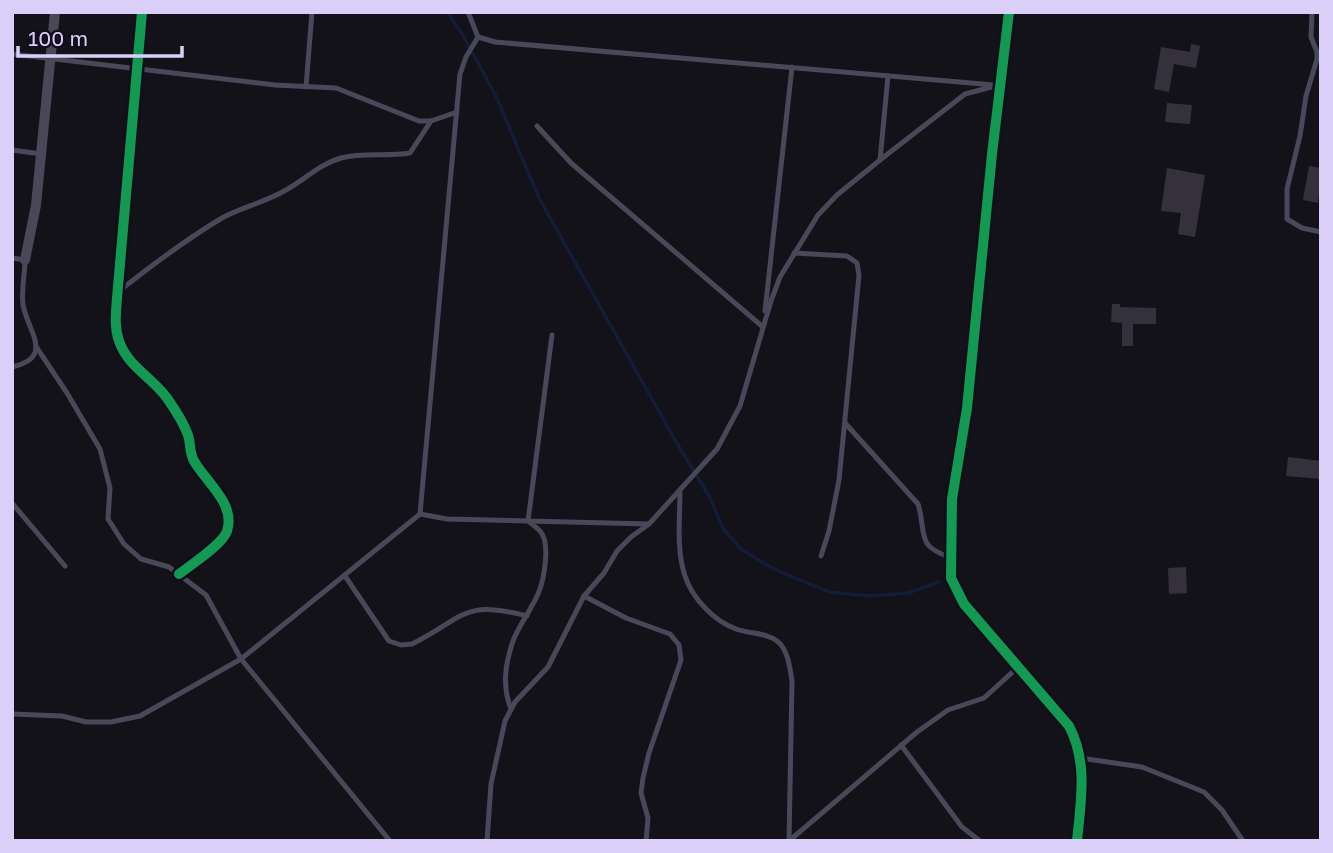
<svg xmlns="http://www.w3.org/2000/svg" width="1333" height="853" viewBox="0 0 1333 853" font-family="'Golos Text',sans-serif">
<rect width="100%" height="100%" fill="#131218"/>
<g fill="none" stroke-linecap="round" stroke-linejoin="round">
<path stroke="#131c38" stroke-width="3.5" d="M447 12 461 32 496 96 539 198 675 440 709 496 724 530 742 550 776 570 829 592 870 596 908 593 939 582"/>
</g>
<g fill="#34313d">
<path d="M1191 44 1200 46 1196 68 1174 64 1169 92 1154 89 1161 47 1190 52Z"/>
<path d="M1167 103 1192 105 1190 124 1165 122Z"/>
<path d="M1309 166 1321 168 1318 203 1303 200Z"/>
<path d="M1167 168 1205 175 1195 237 1178 234 1181 213 1161 211Z"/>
<path d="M1112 304H1120V307L1156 308V324H1133V346H1122V323L1111 322Z"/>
<path d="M1288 457 1321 461V479L1286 476Z"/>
<path d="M1186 567 1187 593 1169 594 1168 568Z"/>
</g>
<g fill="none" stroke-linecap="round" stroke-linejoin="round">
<g stroke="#494858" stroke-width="5">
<path d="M468 12 478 37"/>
<path d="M1312 12 1311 37 1317 52V59L1306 96 1300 136 1287 189V219L1302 228 1321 232"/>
<path d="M478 37 495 42 994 85"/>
<path d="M12 54 275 85 336 88 419 121H431L457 112"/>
<path d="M306 87 312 12"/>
<path d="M537 126 571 163 763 327"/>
<path d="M12 150 41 154"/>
<path d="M880 160 888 76"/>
<path d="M794 253 847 256 857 263 859 275 839 480 829 531 821 556"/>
<path d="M12 258 25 260C25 274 21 291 23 305 28 332 55 357 12 367"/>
<path d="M118 292C152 265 185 240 222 218 242 207 266 202 286 190 304 180 320 164 341 158 363 152 387 157 410 153L431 121"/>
<path d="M765 311 792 67"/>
<path d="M37 348 67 393 100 449 110 488 108 519 124 544 141 559 169 567 206 595 241 659 390 841"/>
<path d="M845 423 918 504C927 533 915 546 950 557"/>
<path d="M680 490C680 518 676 549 685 576 692 598 714 621 736 629 749 634 765 632 777 641 788 649 790 668 792 681L789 841"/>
<path d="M12 503 65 566"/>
<path d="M420 514 447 519 649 524"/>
<path d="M345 576 389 641 401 645 412 644C465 618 461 599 527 616"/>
<path d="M584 596 626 618 670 634 679 645 681 660 649 753 643 778 641 793 648 818 646 841"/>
<path d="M511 709C502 686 505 665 513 641 519 625 531 610 538 594 544 580 551 543 540 531 537 528 532 524 528 521L552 335"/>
<path d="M12 714 62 716 86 722H111L140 716 241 659 420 514 460 74 466 57 478 37"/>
<path d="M901 745 962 827 980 841"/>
<path d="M1080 758 1142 767 1204 792 1222 810 1243 841"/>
<path d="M487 841 491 784 505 721 515 702 548 667 584 596 604 573 617 551 631 537 649 524 717 449 740 406 771 301 780 277 818 215 837 195 880 160 965 94 999 85"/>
<path d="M789 841 917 732 948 710 984 698 1018 667"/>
</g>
<g stroke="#494858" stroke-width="10">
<path d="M142 12 117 298C116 312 114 327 119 341 128 367 152 377 167 398 174 408 184 424 188 435 191 444 189 452 194 461 206 482 236 504 227 531 223 544 191 565 179 574"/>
<path d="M1009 12 992 154 967 408 952 499 951 578 964 604 1069 726C1088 762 1081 801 1077 841"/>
<path d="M25 260 36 205 55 12"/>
</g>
<g stroke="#120e1c" stroke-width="15">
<g id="cycleway">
<path d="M142 12 117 298C116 312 114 327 119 341 128 367 152 377 167 398 174 408 184 424 188 435 191 444 189 452 194 461 206 482 236 504 227 531 223 544 191 565 179 574"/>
<path d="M1009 12 992 154 967 408 952 499 951 578 964 604 1069 726C1088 762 1081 801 1077 841"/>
</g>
</g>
<use href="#cycleway" stroke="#139951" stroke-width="10"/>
</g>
<rect width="1333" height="853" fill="none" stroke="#d9cff8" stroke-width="28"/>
<path d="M18 46v10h164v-10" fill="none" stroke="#d9cff8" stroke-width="3.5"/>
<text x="28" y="46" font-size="21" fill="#d9cff8" stroke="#120e1c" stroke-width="5" paint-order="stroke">100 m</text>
</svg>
